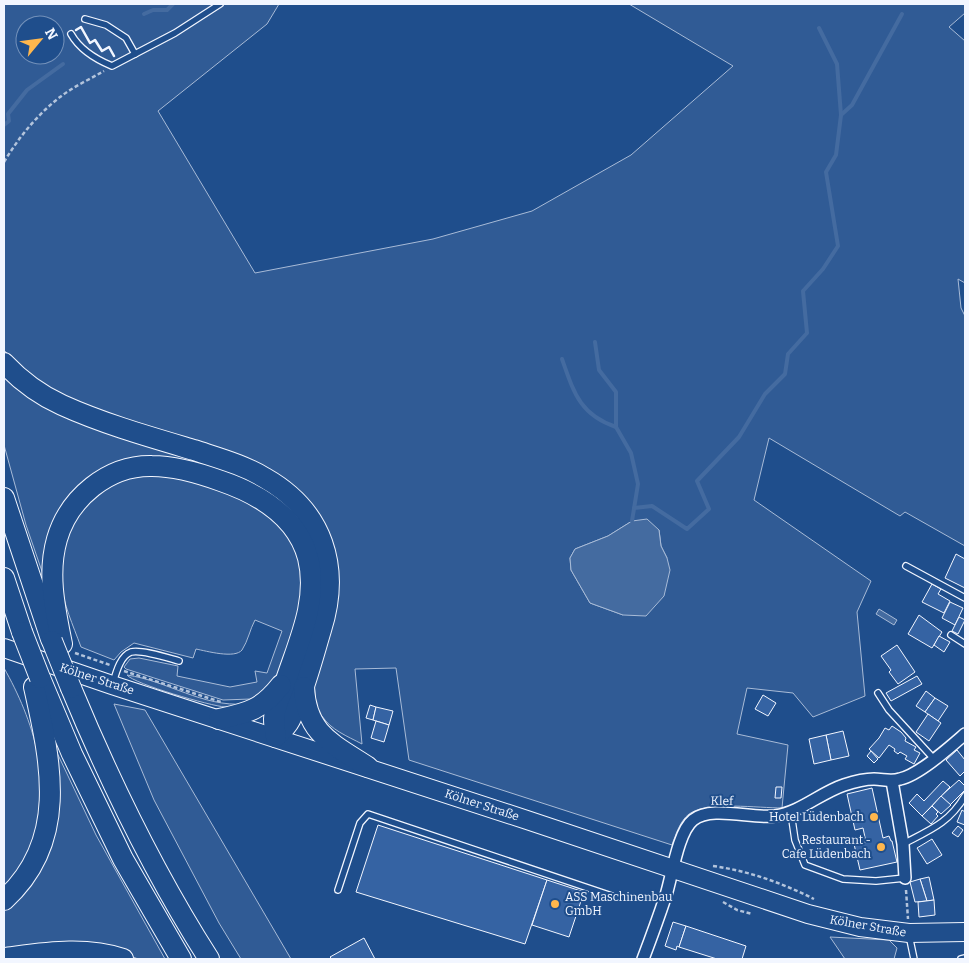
<svg xmlns="http://www.w3.org/2000/svg" width="969" height="963" viewBox="0 0 969 963" font-family="Bitter,serif">
<rect width="100%" height="100%" fill="#1f4e8c"/>
<g fill="#305b95" stroke="#a8bbd7" fill-rule="evenodd">
<path d="M4 4H279L267 24 158 111 255 273 433 239 532 211 631 155 733 66 629 4H965V13L949 27 965 41V283L958 279 961 308 965 316V546L905 512 900 516 769 438 754 500 871 581 857 612 865 696 813 717 793 693 747 688 737 734 788 745 782 808C759 808 707 801 689 814 680 821 676 834 672 845L409 760 396 668 355 669 362 744C347 736 331 730 322 716H315L312 705 310 503 293 486 261 465 133 422 64 397 23 370 4 350ZM25 25H55V55H25ZM632 521 659 530 661 546 667 558 623 615 590 603 571 570 570 558 575 549 608 536Z"/>
<path d="M4 372 254 478 303 519 305 642 300 527 184 465 86 485 46 583 26 525 4 445Z"/>
<path d="M164 474 205 483 262 508 291 538 302 567V604L282 670 256 701 251 699 223 700 126 669 124 667 130 659 139 658 178 666 177 676 230 687 257 682 255 671 267 673 282 631 255 620C250 629 248 641 242 650 235 659 206 651 196 649L193 658 134 643 121 652 114 660 81 647C73 625 63 604 61 581 57 536 86 490 130 476 140 473 153 475 164 474Z"/>
<path d="M4 668C33 719 55 786 32 843 26 859 15 875 4 888Z"/>
<path d="M127 675C168 681 202 707 245 704 238 706 232 708 225 707 211 706 134 684 127 675Z"/>
<path d="M114 704 145 710 291 959H241L219 923 154 800Z"/>
<path d="M51 740 96 835 165 959H138L126 954 4 951V907L33 875Z"/>
<path d="M830 937 889 940 897 948 894 959H845Z"/>
</g>
<g fill="#446ba0" stroke="#a8bbd7">
<path d="M647 519 659 530 661 546 667 558 670 570 664 596 646 616 623 615 590 603 571 570 570 558 575 549 608 536 632 521Z"/>
<path d="M879 609 897 620 894 625 876 614Z"/>
</g>
<g fill="none" stroke-linecap="round" stroke-linejoin="round">
<g stroke="#446ba0" stroke-width="4">
<path d="M144 14 153 10H167L173 4"/>
<path d="M841 115 852 105 902 14"/>
<path d="M4 125 9 121 8 114 27 90 63 64"/>
<path d="M595 342 599 370 616 392V427L631 453 638 484 632 521"/>
<path d="M562 359C574 393 580 415 616 427"/>
<path d="M634 508 652 506 687 529 709 509 697 481 739 437 765 394 785 374 788 354 807 333 803 291 823 269 838 246 826 172 836 155 841 115 837 64 819 28"/>
</g>
</g>
<g fill="#3563a3" stroke="#f2f6ff">
<path d="M956 554 965 559V588L945 578Z"/>
<path d="M932 584 941 589 938 594 950 601 944 613 922 602Z"/>
<path d="M950 602 963 608 955 625 942 618Z"/>
<path d="M919 615 942 632 932 648 908 634Z"/>
<path d="M959 617 965 620 958 634 952 631Z"/>
<path d="M939 636 950 642 944 652 934 645Z"/>
<path d="M897 645 915 672 898 684 889 672 891 670 881 656Z"/>
<path d="M917 676 922 684 891 701 886 693Z"/>
<path d="M926 691 935 698 925 712 916 706Z"/>
<path d="M763 695 776 703 768 716 755 709Z"/>
<path d="M935 698 948 706 938 721 925 712Z"/>
<path d="M370 705 376 707 373 720 366 718Z"/>
<path d="M376 707 393 711 389 725 373 720Z"/>
<path d="M928 714 941 723 929 741 916 732Z"/>
<path d="M376 721 389 725 384 742 371 738Z"/>
<path d="M892 726 901 732 906 738 905 741 916 747 914 750 920 753 914 764 905 759 907 756 900 752 898 754 894 751 895 749 889 745 879 758 869 749 879 738 885 728 889 730Z"/>
<path d="M843 731 849 756 831 760 826 735Z"/>
<path d="M826 735 831 760 814 764 809 739Z"/>
<path d="M957 750 965 760V771L960 776 946 760Z"/>
<path d="M871 751 878 759 874 763 867 756Z"/>
<path d="M959 780 965 786V790L950 805 941 796Z"/>
<path d="M943 781 950 787 922 816 909 803 917 794 924 801Z"/>
<path d="M776 787H782L781 798H775Z"/>
<path d="M872 788 883 838 889 836 891 841H892L897 862 860 870 854 844 866 842 863 828 855 830 847 794Z"/>
<path d="M941 796 951 805 941 814 932 806Z"/>
<path d="M932 806 938 812 936 814 938 816 931 824 922 816Z"/>
<path d="M962 810 965 812V825L957 822Z"/>
<path d="M378 825 547 880 525 944 356 892Z"/>
<path d="M958 826 963 830 958 837 952 833Z"/>
<path d="M932 839 942 855 927 864 917 848Z"/>
<path d="M929 877 934 900 927 901 920 879Z"/>
<path d="M920 879 927 901 915 902 910 882Z"/>
<path d="M547 880 584 892 569 937 532 925Z"/>
<path d="M934 900 935 915 919 917 918 902Z"/>
<path d="M673 922 686 926 679 947 677 946 676 950 665 946Z"/>
<path d="M686 926 746 946 742 959H717L679 947Z"/>
<path d="M364 938 375 959H332L330 957Z"/>
</g>
<g fill="none" stroke-linecap="round" stroke-linejoin="round">
<g stroke="#f2f6ff" stroke-width="8">
<g id="service">
<path d="M85 19 106 25 126 38 135 54"/>
<path d="M71 34C80 50 95 59 112 66L175 33 220 4"/>
<path d="M906 566 965 598"/>
<path d="M951 635 965 644"/>
<path d="M113 683C116 673 120 656 131 652 141 649 168 658 179 661"/>
<path d="M878 693 889 710 934 759"/>
<path d="M791 813 795 840 805 865 843 879 876 881 905 878"/>
<path d="M903 844C930 830 949 823 965 796"/>
<path d="M338 890 360 823 368 814 612 896"/>
<path d="M909 935 914 959"/>
<path d="M961 959 965 958"/>
</g>
</g>
<g stroke="#f2f6ff" stroke-width="14">
<g id="minor">
<path d="M892 781 903 844 905 878"/>
<path d="M643 959C651 938 659 916 666 895 672 876 678 832 693 820 711 805 752 819 775 816 801 812 820 793 844 785 853 782 865 779 874 779 883 779 891 782 900 779 919 775 950 747 965 734"/>
</g>
</g>
<g stroke="#f2f6ff" stroke-width="20">
<path id="primary" d="M4 648 112 685 527 820 808 914 860 927 909 933 965 932"/>
</g>
<g stroke="#f2f6ff" stroke-width="22">
<g id="motorway">
<path d="M4 363C20 380 40 395 62 405 104 424 150 437 194 450 218 458 244 465 265 478 323 511 341 567 321 630 312 660 304 692 290 720 287 726 281 732 276 737"/>
<path d="M4 498 51 639"/>
<path d="M4 578 22 632"/>
<path d="M62 644C55 609 47 574 57 539 69 498 108 465 152 466 176 466 199 473 221 481 259 494 297 516 308 558 319 602 297 645 284 686 281 696 274 708 274 719 274 725 275 731 276 737"/>
<path d="M40 678 72 754 123 859 181 959"/>
<path d="M304 687C306 734 333 744 368 767"/>
<path d="M71 688C110 782 154 873 209 959"/>
<path d="M219 719C249 713 262 709 281 685"/>
<path d="M4 900C69 841 51 763 34 687"/>
<path d="M4 958C44 953 84 946 123 959"/>
</g>
</g>
<g stroke="#b3c4dc" stroke-width="2.5" stroke-dasharray="4 2.5" stroke-linecap="butt">
<path d="M4 162C19 137 37 115 60 97 73 87 90 79 104 71"/>
<path d="M75 653 110 665"/>
<path d="M124 671 221 702"/>
<path d="M713 866C749 871 782 883 814 899"/>
<path d="M906 890 908 919"/>
<path d="M723 902 737 910 752 914"/>
</g>
<use href="#service" stroke="#1f4e8c" stroke-width="5.5"/>
<use href="#minor" stroke="#1f4e8c" stroke-width="11"/>
<use href="#primary" stroke="#1f4e8c" stroke-width="18"/>
<use href="#motorway" stroke="#1f4e8c" stroke-width="20"/>
<g stroke="#f2f6ff" stroke-width="22" stroke-linecap="butt">
<g id="motorway-bridge">
<path d="M22 632 40 678"/>
<path d="M52 641 71 688"/>
</g>
</g>
<use href="#motorway-bridge" stroke="#1f4e8c" stroke-width="20"/>
<path stroke="#f2f6ff" stroke-width="2.5" d="M76 30 81 27 90 43 95 40 102 51 109 47 114 56"/>
</g>
<g fill="#ffb74d" stroke="#1f4e8c" stroke-width="2">
<circle cx="874" cy="817" r="5"/>
<circle cx="881" cy="847" r="5"/>
<circle cx="555" cy="904" r="5"/>
</g>
<g text-anchor="middle" stroke-width="4" stroke-linejoin="round" paint-order="stroke">
<g font-size="12" fill="#f2f6ff" stroke="#1f4e8c">
<text transform="translate(97 679) rotate(18)" y="4">Kölner Straße</text>
<text transform="translate(722 801) rotate(1)" y="4">Klef</text>
<text transform="translate(482 805) rotate(18)" y="4">Kölner Straße</text>
<text transform="translate(868 926) rotate(10)" y="4">Kölner Straße</text>
</g>
<g font-size="12" fill="#f2f6ff" stroke="#1f4e8c" text-anchor="end">
<text x="864" y="821">Hotel Lüdenbach</text>
<text x="871" y="844">Restaurant -<tspan x="871" dy="14">Cafe Lüdenbach</tspan></text>
<text x="565" y="901" text-anchor="start">ASS Maschinenbau<tspan x="565" dy="14">GmbH</tspan></text>
</g>
</g>
<rect width="969" height="963" fill="none" stroke="#f2f6ff" stroke-width="10"/>
<g transform="translate(40 40) rotate(61)"><circle r="24" fill="#1f4e8c" stroke="#7391ba"/>
<path d="M0-4L9 19L0 12L-9 19Z" fill="#ffb74d"/>
<text y="-8" font-size="14" font-weight="bold" text-anchor="middle" fill="#f2f6ff">N</text>
</g>
</svg>
